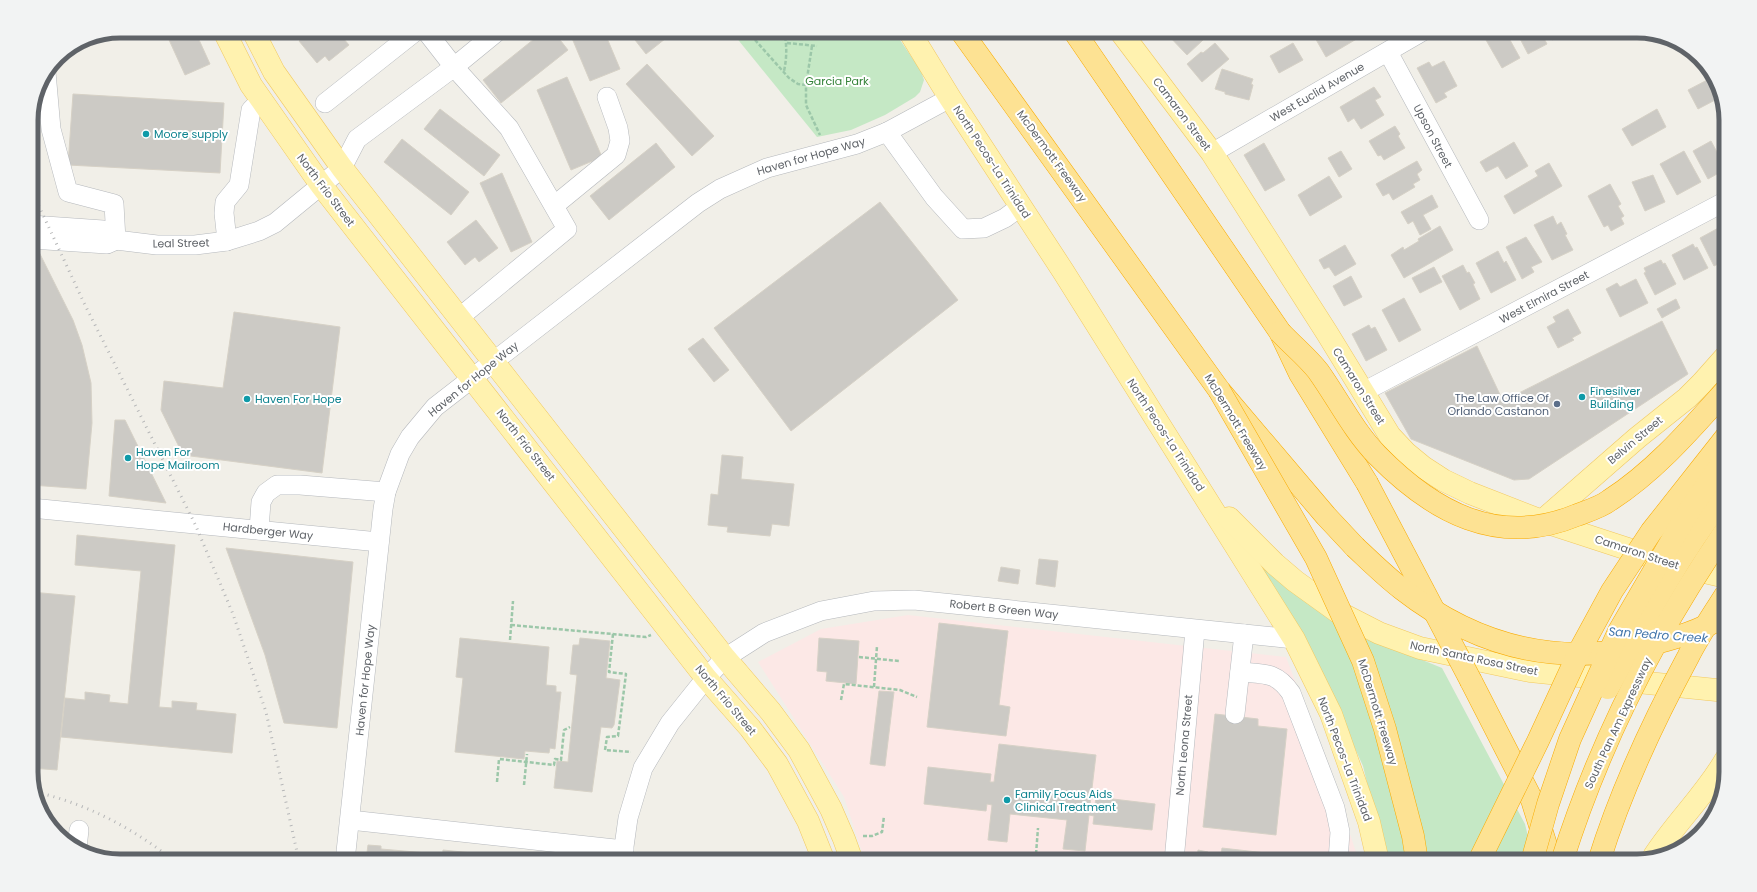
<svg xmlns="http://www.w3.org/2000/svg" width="1757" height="892" viewBox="0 0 1757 892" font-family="Poppins,sans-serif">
<rect width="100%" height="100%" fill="#f1efe8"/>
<path fill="#fce8e6" d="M908 615 1286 657 1326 763 1359 861H865L844 797 758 662 821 629Z"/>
<g fill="#c5e8c5">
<path d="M731 31H894L921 71 924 80 920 92 915 97 885 115 851 130 817 137Z"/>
<path d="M1249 554 1388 646 1442 668 1525 824 1534 861H1386L1363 766 1312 654Z"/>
</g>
<g fill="#cccac5" stroke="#d6d1c6">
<path d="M165 31H195L210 64 185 75Z"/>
<path d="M311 31H337L349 45 329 61 325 56 317 63 299 41Z"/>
<path d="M544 31H553L568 50 501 103 483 80Z"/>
<path d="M569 31H604L620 69 590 81Z"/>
<path d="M628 31H675L646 54Z"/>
<path d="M1169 31H1193L1203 40 1187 55 1167 34Z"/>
<path d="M1320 31H1363L1365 34 1326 57 1314 36Z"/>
<path d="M1492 31H1505L1520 58 1502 68 1486 40 1494 35Z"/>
<path d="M1516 31H1540L1547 44 1528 54Z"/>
<path d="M1547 31H1568L1552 40Z"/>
<path d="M1588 31H1599V32L1591 37Z"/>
<path d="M1215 43 1229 59 1202 82 1187 64 1201 52 1203 53Z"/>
<path d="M1293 43 1303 60 1279 73 1270 56Z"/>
<path d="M1692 54 1704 64 1699 67Z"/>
<path d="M1444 61 1457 86 1444 93 1447 97 1436 103 1417 68 1429 62 1432 67Z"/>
<path d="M647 64 714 136 692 156 626 84Z"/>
<path d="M1222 69 1253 79 1251 84 1253 85 1249 100 1225 94V92L1215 89Z"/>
<path d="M567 77 602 157 571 170 537 90Z"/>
<path d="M1713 77 1722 103 1719 98 1698 109 1688 90Z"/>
<path d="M1374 87 1381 97 1375 100 1384 115 1361 129 1354 118 1348 122 1340 107Z"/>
<path d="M73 94 224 103 220 173 68 165Z"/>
<path d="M440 109 500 155 484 176 424 129Z"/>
<path d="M1657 109 1666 127 1632 146 1622 129Z"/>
<path d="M1395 126 1400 134 1398 136 1405 148 1384 160 1381 155 1378 156 1369 141Z"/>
<path d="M402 139 469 192 451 215 384 162Z"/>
<path d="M1711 141 1726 169 1708 179 1693 151Z"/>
<path d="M1514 142 1528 166 1506 179 1498 166 1486 172 1480 162Z"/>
<path d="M656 143 675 167 609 220 590 196Z"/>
<path d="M1264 143 1285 180 1265 191 1244 155Z"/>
<path d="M1341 151 1352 169 1339 177 1328 158Z"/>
<path d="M1684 151 1701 182 1677 195 1660 164Z"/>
<path d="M1417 161 1422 170 1417 174 1420 180 1413 184 1415 187 1393 200 1389 193 1383 196 1376 184Z"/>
<path d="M1549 163 1562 186 1514 214 1504 196 1538 176 1535 171Z"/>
<path d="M502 173 532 242 511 252 480 183Z"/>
<path d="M1653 175 1665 202 1645 211 1632 182Z"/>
<path d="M1329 176 1342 197 1310 216 1298 195Z"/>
<path d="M1610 184 1621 204 1618 206 1624 216 1621 218 1624 224 1611 231 1608 225 1604 227 1588 196Z"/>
<path d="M1432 195 1438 207 1423 215 1431 229 1420 235 1413 221 1408 224 1401 212Z"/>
<path d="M880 202 958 300 791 431 714 328Z"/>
<path d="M1553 216 1557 225 1561 222 1567 234 1565 235 1573 250 1552 260 1534 225Z"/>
<path d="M476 220 498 248 479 262 475 257 465 265 447 242Z"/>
<path d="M1724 225 1726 229V260L1714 266 1700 238Z"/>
<path d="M1440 226 1453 250 1404 278 1391 255 1403 247 1404 250 1419 241 1418 239Z"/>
<path d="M1526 237 1542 262 1531 267 1534 272 1522 279 1506 247Z"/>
<path d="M1693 244 1695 248 1697 247 1708 268 1684 280 1672 255Z"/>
<path d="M1345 245 1356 264 1335 276 1329 267 1324 269 1319 260Z"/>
<path d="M31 247 37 248 73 320 82 345 91 383 92 423 86 489 31 485Z"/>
<path d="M1498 251 1504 263 1506 261 1516 280 1491 293 1476 263Z"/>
<path d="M1661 260 1663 264 1665 263 1676 284 1655 295 1644 273 1646 272 1644 268Z"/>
<path d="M1463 265 1467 273 1469 272 1475 283 1473 284 1480 299 1460 310 1442 276Z"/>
<path d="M1434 267 1442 282 1420 293 1412 278Z"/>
<path d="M1351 276 1362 297 1344 306 1333 286Z"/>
<path d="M1636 279 1648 303 1620 317 1606 289 1617 283 1620 287Z"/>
<path d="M1404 298 1421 330 1399 342 1382 310Z"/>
<path d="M1676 299 1680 308 1662 318 1657 309Z"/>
<path d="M1568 309 1581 333 1572 338 1574 340 1558 348 1547 327 1556 322 1553 317Z"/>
<path d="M234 312 340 327 322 473 183 455 161 410 164 381 223 388Z"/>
<path d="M1662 321 1688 374 1529 479 1514 480 1411 439 1385 393 1477 346 1503 401Z"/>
<path d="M1369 325 1371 329 1375 327 1387 350 1366 361 1352 334Z"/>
<path d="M703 338 729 370 714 382 688 349Z"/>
<path d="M115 420H125L166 503 109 496Z"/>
<path d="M722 455 743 457 741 479 794 484 789 526 772 524 770 536 727 532 728 527 708 525 711 494 718 495Z"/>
<path d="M77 535 175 545 159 707 172 708V701L197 703 196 710 236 714 232 753 61 737 65 698 85 700V692L110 695 109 702 128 704 141 571 75 565Z"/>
<path d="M226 548 353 562 337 728 284 723 265 655Z"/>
<path d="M1039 559 1058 561 1055 587 1036 584Z"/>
<path d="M1001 567 1020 570 1018 584 998 581Z"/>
<path d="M31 592 75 596 57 770 31 768Z"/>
<path d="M939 623 1008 631 999 705 1010 707 1006 736 927 727Z"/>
<path d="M460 638 549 647 546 685 556 686V692H561L555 749 550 748 549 753 525 751 524 759 455 752 463 678 456 677Z"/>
<path d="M580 638 610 641 606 678 620 680 614 725 612 728 601 727 592 792 554 788 557 761 568 762 577 675 570 674 573 645H579Z"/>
<path d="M819 638 859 641 856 684 826 681 827 672 817 671Z"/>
<path d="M879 691 894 692 885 766 870 764Z"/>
<path d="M1215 714 1258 719V726L1287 729 1276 835 1203 827Z"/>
<path d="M999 744 1096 755 1090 805H1095L1096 797 1155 804 1152 830 1093 824 1094 816 1089 815 1085 851 1063 849 1067 820 1010 814 1007 842 988 840 992 805 987 804 986 811 924 804 928 767 991 774 990 782H994Z"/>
<path d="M368 845 381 846V849L427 853V855L443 857 442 861H368L366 860Z"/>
<path d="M1222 848 1327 860V861H1220Z"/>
<path d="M443 850 551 861H442Z"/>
<path d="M1198 850 1208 852 1207 861H1197Z"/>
</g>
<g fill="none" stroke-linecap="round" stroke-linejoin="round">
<g stroke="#b5b8bc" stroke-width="20">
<g id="minor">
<path d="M426 31 454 67 498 31"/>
<path d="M1388 52 1479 220"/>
<path d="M46 72 51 129 68 192 114 204 116 240"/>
<path d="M325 103 416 31"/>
<path d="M887 132 934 197 963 229 984 228 1005 218 1021 206"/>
<path d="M1212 153 1423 31"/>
<path d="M555 205 616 155 620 141 618 128 607 97"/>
<path d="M31 225 103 230 116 240 157 245H195L227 241 259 231 275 223 342 168 357 139 454 67 509 128 567 229 460 317"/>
<path d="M31 239 107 244 116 240"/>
<path d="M227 241 224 213 225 202 239 185 251 110 261 100"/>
<path d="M1363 392 1726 201"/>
<path d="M31 508 379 542"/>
<path d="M259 530 261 502 266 493 277 485H300L386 492"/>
<path d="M1240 672C1263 674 1276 671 1291 693L1335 808 1340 832 1338 861"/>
<path d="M1235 714 1244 634"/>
<path d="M350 820 624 850"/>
<path d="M77 848 79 830"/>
<path d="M345 861 383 509 386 492 400 454 410 437 435 407 698 203 720 189 767 168 857 144 887 132 950 98"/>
<path d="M622 861 628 818 643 768 670 723 706 678 725 658 764 633 821 611 874 601 914 600 1294 639"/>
<path d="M1174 861 1195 630"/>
</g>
</g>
<g stroke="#f2c960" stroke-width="23">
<g id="major">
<path d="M224 31 251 85 321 185 706 678 750 728 777 764 808 821 824 861"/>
<path d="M253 31 274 72 342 168 725 658 771 712 799 750 831 809 844 839 852 861"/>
<path d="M909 31 950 98 1063 271 1294 639 1331 714 1369 822 1378 861"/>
<path d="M1120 31 1212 153 1327 333 1390 436 1406 453 1423 467 1443 480 1470 493 1542 521 1683 567 1726 577"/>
<path d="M1229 518 1275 564 1295 581 1338 612 1379 633 1420 648 1530 671 1726 691"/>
<path d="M1542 521 1637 438 1687 398 1702 383 1726 356"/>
<path d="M1654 856C1676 822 1706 794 1726 759"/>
</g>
</g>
<g stroke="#f9ab00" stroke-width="23">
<g id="highway">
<path d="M961 31 1219 390 1326 516 1355 547"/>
<path d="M1074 31 1280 332 1300 374 1367 483"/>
<path d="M1471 681 1532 800 1551 861"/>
</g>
</g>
<g stroke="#9cc7a9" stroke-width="2.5" stroke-dasharray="4 2" stroke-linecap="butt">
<path d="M747 31 789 78 798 84 806 85"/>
<path d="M784 31C787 45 787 57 784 71"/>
<path d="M787 43 817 46"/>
<path d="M812 46 806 85V105L820 135"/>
<path d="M511 625 646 637 651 635"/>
<path d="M613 634 609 672 626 674 618 736 607 737 605 750 631 752"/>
<path d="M510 640 513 601"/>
<path d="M859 657 899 661"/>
<path d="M874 687 877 646"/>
<path d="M841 700 844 684 900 690 917 697"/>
<path d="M497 782 499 759 554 765 555 759 561 760 564 730 570 727"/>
<path d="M524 785 527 754"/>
<path d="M863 836H872L882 832 884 816"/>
<path d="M1036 854 1038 828"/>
</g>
<use href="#minor" stroke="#fff" stroke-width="19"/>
<use href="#major" stroke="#fff2af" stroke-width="22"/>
<use href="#highway" stroke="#fde293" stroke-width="22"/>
<g stroke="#b6b7b8" stroke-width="3" stroke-dasharray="1 5" stroke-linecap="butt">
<path d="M31 189 84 303 195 524 233 614 266 712 299 861"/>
<path d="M36 792C87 804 133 828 174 861"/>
</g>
<g stroke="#f9ab00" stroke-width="23" stroke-linecap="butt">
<g id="highway-bridge">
<path d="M1280 332C1292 345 1307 357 1318 371 1338 399 1353 430 1377 455 1433 512 1498 548 1577 515 1588 511 1601 507 1610 500 1655 471 1691 429 1726 390"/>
<path d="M1219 390 1316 558 1363 661 1385 729 1413 836 1417 861"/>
<path d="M1367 483 1471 681"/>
<path d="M1355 547C1370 561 1385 576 1402 589 1474 645 1555 667 1644 646 1673 639 1701 631 1726 615"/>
<path d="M1608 688C1644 621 1679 554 1726 494"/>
<path d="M1479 861 1538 741 1581 648 1612 591 1651 532 1726 437"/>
<path d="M1532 861 1548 804 1570 739 1619 631 1689 511 1720 466"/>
<path d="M1562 861C1600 741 1655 633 1726 530"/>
<path d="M1599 861C1621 790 1653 722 1688 657 1699 635 1713 615 1726 594"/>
</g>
</g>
<use href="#highway-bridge" stroke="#fde293" stroke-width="22"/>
</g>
<g fill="#0f9aa8" stroke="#fff" stroke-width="1.5">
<circle cx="146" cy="134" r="4"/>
<circle cx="1582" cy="397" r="4"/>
<circle cx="247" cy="399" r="4"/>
<circle cx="128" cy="458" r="4"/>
<circle cx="1007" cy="800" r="4"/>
</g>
<circle fill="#5c6f8a" stroke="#fff" stroke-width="1.5" cx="1557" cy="404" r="4"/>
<g text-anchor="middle" stroke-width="4" stroke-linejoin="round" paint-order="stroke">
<g font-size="11" fill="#348238" stroke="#fff">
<text x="837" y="85">Garcia Park</text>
</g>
<g font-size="11" fill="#5f6368" stroke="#fff">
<text transform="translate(1317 92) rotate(-30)" y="4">West Euclid Avenue</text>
<text transform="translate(1182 114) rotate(53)" y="4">Camaron Street</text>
<text transform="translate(1433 136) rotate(62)" y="4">Upson Street</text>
<text transform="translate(811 156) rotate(-16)" y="4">Haven for Hope Way</text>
<text transform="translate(1052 156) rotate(54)" y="4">McDermott Freeway</text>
<text transform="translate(992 162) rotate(57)" y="4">North Pecos-La Trinidad</text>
<text transform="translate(326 190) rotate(53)" y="4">North Frio Street</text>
<text transform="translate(181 243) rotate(-1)" y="4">Leal Street</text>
<text transform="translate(1544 297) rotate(-28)" y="4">West Elmira Street</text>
<text transform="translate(473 379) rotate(-39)" y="4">Haven for Hope Way</text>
<text transform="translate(1359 386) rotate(58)" y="4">Camaron Street</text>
<text transform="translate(1236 422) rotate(59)" y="4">McDermott Freeway</text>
<text transform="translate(1166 435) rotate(57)" y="4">North Pecos-La Trinidad</text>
<text transform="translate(1635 440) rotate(-40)" y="4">Belvin Street</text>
<text transform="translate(526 445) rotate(52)" y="4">North Frio Street</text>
<text transform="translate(268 531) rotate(6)" y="4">Hardberger Way</text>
<text transform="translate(1637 552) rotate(18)" y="4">Camaron Street</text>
<text transform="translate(1004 609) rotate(6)" y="4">Robert B Green Way</text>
<text transform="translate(1474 658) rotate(12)" y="4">North Santa Rosa Street</text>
<text transform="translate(365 680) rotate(-84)" y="4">Haven for Hope Way</text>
<text transform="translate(726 700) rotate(50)" y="4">North Frio Street</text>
<text transform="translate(1378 712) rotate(73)" y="4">McDermott Freeway</text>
<text transform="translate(1618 723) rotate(-65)" y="4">South Pan Am Expressway</text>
<text transform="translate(1184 745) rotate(-85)" y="4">North Leona Street</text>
<text transform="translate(1345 759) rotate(69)" y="4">North Pecos-La Trinidad</text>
</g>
<g font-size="11" fill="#0d838f" stroke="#fff" text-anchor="start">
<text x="154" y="138">Moore supply</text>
<text x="1590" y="395">Finesilver<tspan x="1590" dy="13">Building</tspan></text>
<text x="255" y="403">Haven For Hope</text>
<text x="136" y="456">Haven For<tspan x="136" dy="13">Hope Mailroom</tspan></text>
<text x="1015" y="798">Family Focus Aids<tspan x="1015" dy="13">Clinical Treatment</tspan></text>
</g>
<g font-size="11" fill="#4e5e75" stroke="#fff" text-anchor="end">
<text x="1549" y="402">The Law Office Of<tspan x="1549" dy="13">Orlando Castanon</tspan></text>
</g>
<g font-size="12" font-style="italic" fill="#4174aa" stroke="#fff">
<text transform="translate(1658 635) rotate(4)" y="4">San Pedro Creek</text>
</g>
</g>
<path d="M0 0H1757V892H0ZM120 38H1637A82 82 0 0 1 1719 120V772A82 82 0 0 1 1637 854H120A82 82 0 0 1 38 772V120A82 82 0 0 1 120 38Z" fill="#f2f3f3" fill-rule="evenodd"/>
<path fill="none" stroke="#5f6368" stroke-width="5" d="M120 38H1637A82 82 0 0 1 1719 120V772A82 82 0 0 1 1637 854H120A82 82 0 0 1 38 772V120A82 82 0 0 1 120 38Z"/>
</svg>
